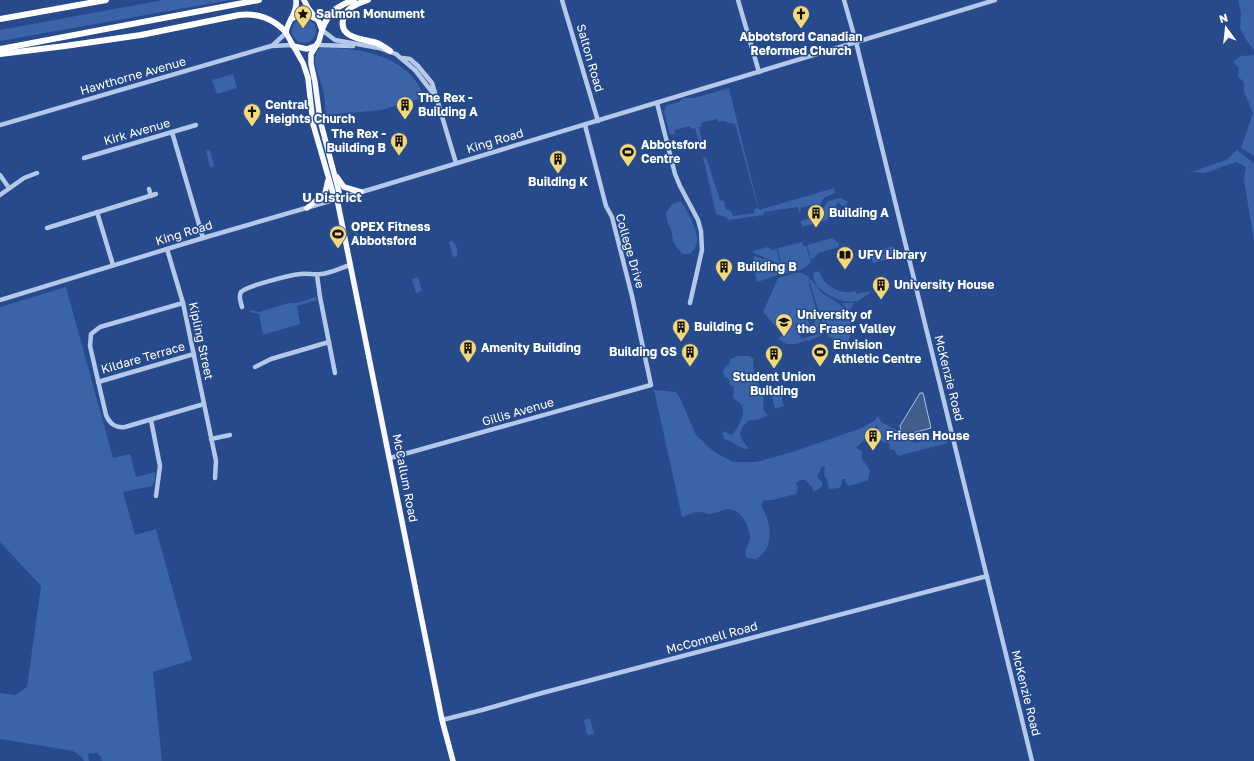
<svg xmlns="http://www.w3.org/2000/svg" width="1254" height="761" viewBox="0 0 1254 761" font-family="'Golos Text',sans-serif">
<rect width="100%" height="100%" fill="#264a8b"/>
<g fill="#3a63a8" fill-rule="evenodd">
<path d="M163 0H230L0 41V30Z"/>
<path d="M1238 0H1254V50L1248 43 1240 28 1241 12Z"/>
<circle cx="304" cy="31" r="12"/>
<path d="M320 48C351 47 388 52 410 74 417 81 420 90 426 97L381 110 326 115C325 107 325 98 323 90 320 78 311 63 317 51Z"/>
<path d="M1254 55V156L1241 148 1253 113 1244 92V82L1238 77 1239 68 1233 62 1241 56Z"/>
<path d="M233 74 237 88 217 94 212 80Z"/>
<path d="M729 88 759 210 834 188 835 193 825 197 818 207 816 204 800 208 801 212H799L798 207 764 212V215L729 220 725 217 716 214 703 157H706L720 200 724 201 726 209 731 211 733 216 754 213V209L758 208 735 124 723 121 718 122 717 119 701 123 702 126 699 128 704 150 701 151 695 128 691 129 690 126 674 130 675 134 670 135 664 112 665 108 668 105 679 102 683 98H694Z"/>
<path d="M210 150 214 166 210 167 206 151Z"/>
<path d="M1237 150 1254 163V241L1244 180 1246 167 1236 162 1205 173 1191 172 1226 160Z"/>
<path d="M841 198 848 202 845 207V205L843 206 838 203 827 220 821 222 819 221V222L802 227 801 222 803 220 825 214 823 209 828 201Z"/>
<path d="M680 201C686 207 700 234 697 243 696 247 693 251 690 254H682L673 242 672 232 667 221 666 213 672 204Z"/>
<path d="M356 230 360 240 371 237 372 241 357 245 354 231Z"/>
<path d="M832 238 839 243V247L819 253 811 260 807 245Z"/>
<path d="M452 241C457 245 458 250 457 256L453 257 449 242Z"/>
<path d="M802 242 803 246H806L811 262C799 274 795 273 781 265L778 248Z"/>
<path d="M893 246 896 257 873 263 870 253Z"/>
<path d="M768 247 771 250 777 249 780 264 754 253 753 251Z"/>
<path d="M753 256 765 259 779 265 780 269 778 275 757 282 753 264 755 261Z"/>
<path d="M781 266 793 272 779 275Z"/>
<path d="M819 271C825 287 839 295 856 291V294L870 291 871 293C866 295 862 299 857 301 842 305 812 291 813 273Z"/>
<path d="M795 273H802L809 277V285L824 334 808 341 807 340 796 344H786H787L778 339 783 334 784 328 775 326 763 312 778 278ZM813 317 818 334 801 339 800 333 811 330 808 319Z"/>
<path d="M418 277 422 291 416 293 412 279Z"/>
<path d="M811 279 822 293 838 303 843 307 848 314 852 329 848 332 850 336 848 343 842 346 830 337H828L826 333 810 284 809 281Z"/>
<path d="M66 287 113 458 130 454 136 477 155 472V480L152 486 123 492 135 535 156 529 192 660 153 672 162 761H102L101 757 97 753 88 754 89 761H84L82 757 73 751 0 739V693L15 695 27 687 41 586 0 542V307Z"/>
<path d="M316 297 317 300 297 306 300 324 266 334 263 335 259 314 250 312V310L259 312 289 303H296Z"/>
<path d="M842 303H854L849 312Z"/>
<path d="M738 356H749L754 359 753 363 755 380C763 388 765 399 763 409L768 416 756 420H749C736 433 739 436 749 449 738 449 733 441 724 439L722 431 732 435C738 428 747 412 741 404 739 402 735 400 733 398L734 387 729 384V379L724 377 723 371 726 366 729 365 730 359Z"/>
<path d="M654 390 676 392 681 400 696 435 713 451 733 462H756L789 453 862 428 875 420 878 416 881 422 902 433 914 443 940 437 948 443 898 456 894 450 889 449 890 445 887 442 884 443 879 438 880 435 878 427 875 425 876 435 874 439H865L856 448 862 451V459L870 470 868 480 849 486 845 482V479H842V484L839 488 829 489 827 480 824 475 825 467 822 466 817 477 822 482V487L815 491H813L812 487 805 480H801L796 483 798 488 796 494 772 500H764L761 505C771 522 776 547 756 559L747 558C742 549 751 544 750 535 748 524 740 508 727 509 721 510 715 514 709 514 706 514 703 512 700 512 695 512 687 515 682 517Z"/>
<path d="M780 391 784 406 775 409 771 393Z"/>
<path d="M590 718 594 734 587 735 584 720Z"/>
</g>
<path fill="#425c8b" stroke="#a8c2eb" d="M920 393H923L931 428 905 435 901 431 900 426Z"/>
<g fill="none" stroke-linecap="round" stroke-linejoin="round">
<g stroke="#b4c8ea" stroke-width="4.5">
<path d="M562 0 598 121"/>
<path d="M738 0 759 72"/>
<path d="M844 0 856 42 1032 761"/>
<path d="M322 30 335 40 379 48 396 54 415 70 436 97"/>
<path d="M273 45 286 33"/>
<path d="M316 45 353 46"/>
<path d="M402 58 410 59 418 66 432 83 456 163"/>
<path d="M657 103 675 174 680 186 698 220 701 231 702 250 690 303"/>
<path d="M0 125 271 46 292 45"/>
<path d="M172 132 203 238"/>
<path d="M84 158 196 125"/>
<path d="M0 175 9 188"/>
<path d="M149 189 151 196"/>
<path d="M0 195 24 178 37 173"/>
<path d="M97 212 113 265"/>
<path d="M47 228 156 194"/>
<path d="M167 249 183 303 216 461 215 478"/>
<path d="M317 275 320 297 335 373"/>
<path d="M0 300 203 238 375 188 995 0"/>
<path d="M183 303 100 327 91 334 90 346 106 415C110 424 115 428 125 427L204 404"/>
<path d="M242 307C241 302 238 297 241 292 246 286 291 275 300 274 307 273 314 275 321 274 332 273 340 268 350 265"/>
<path d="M255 367 271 359 329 342"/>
<path d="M98 382 194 354"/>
<path d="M151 420 160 466 156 496"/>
<path d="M211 439 230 435"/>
<path d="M390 458 651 385 632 296 612 217 606 206 585 125"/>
<path d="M442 720 482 710 542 693 987 576"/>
</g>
<g stroke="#f7f9fe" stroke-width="5.5">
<path d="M296 0C298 13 287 21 286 33L303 63 308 78 313 124 333 193 337 199"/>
<path d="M304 0 308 8 319 22 322 30 319 41 311 54V64L315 82 320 120 339 192 337 199 442 720 453 761"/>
<path d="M293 18C300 13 307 13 314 18"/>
<path d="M293 46 307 49 315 46"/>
<path d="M337 177 344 187 361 192"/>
<path d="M307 208 325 193 328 180"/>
</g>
<g stroke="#fff" stroke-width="6">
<path d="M368 0C358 3 345 8 343 20 339 39 365 39 377 43 382 45 386 48 390 51"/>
<path d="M0 19 106 0"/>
<path d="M322 29C329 12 337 6 354 0"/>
<path d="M0 49 259 0"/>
<path d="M0 54 65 46 141 35 239 15C258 13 272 18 286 32"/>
</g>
</g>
<defs>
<g id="sight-pin" transform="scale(0.9)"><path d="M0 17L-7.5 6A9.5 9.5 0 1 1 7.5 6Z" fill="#f3d978" stroke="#264a8b"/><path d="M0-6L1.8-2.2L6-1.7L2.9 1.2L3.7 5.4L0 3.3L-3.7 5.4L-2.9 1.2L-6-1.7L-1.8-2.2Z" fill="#111"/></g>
<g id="church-pin" transform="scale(0.9)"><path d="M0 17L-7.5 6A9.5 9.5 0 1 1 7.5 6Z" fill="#f3d978" stroke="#264a8b"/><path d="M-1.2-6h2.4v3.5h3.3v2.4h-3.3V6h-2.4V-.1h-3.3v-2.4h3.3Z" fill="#111"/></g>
<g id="building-pin" transform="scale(0.9)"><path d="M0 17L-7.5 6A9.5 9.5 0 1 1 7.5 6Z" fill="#f3d978" stroke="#264a8b"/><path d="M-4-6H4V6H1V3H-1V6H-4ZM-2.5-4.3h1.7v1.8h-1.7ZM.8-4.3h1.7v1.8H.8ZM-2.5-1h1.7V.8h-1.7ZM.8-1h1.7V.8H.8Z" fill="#111"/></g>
<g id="stadium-pin" transform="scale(0.9)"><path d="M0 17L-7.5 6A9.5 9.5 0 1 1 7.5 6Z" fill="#f3d978" stroke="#264a8b"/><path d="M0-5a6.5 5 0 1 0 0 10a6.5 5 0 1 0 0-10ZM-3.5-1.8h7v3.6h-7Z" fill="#111"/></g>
<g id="library-pin" transform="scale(0.9)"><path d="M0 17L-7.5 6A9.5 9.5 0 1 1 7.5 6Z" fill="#f3d978" stroke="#264a8b"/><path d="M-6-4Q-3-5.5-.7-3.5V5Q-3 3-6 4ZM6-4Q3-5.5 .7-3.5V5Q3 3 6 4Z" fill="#111"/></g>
<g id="university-pin" transform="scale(0.9)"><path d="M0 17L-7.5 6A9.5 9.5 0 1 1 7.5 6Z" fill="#f3d978" stroke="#264a8b"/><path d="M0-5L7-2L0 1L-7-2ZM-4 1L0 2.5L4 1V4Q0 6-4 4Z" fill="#111"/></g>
</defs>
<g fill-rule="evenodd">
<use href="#sight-pin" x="303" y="14"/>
<use href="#church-pin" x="801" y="14"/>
<use href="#building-pin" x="405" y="105"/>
<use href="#church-pin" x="252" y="112"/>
<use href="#building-pin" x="399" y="141"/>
<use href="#stadium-pin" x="628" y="152"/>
<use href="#building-pin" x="558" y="159"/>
<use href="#building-pin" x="816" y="213"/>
<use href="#stadium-pin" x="338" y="234"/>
<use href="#library-pin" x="845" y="255"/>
<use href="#building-pin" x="724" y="267"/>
<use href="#building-pin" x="881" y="285"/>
<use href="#university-pin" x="784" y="322"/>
<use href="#building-pin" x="681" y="327"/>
<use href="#building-pin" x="468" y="348"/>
<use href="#building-pin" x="690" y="352"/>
<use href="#stadium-pin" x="820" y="352"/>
<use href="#building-pin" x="774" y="354"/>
<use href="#building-pin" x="873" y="436"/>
</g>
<g text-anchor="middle" stroke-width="3" stroke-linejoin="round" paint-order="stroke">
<g font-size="12" font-weight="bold" fill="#fff" stroke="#264a8b" text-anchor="start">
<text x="316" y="18">Salmon Monument</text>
<text x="801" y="41" text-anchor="middle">Abbotsford Canadian<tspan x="801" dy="14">Reformed Church</tspan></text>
<text x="418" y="102">The Rex -<tspan x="418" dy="14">Building A</tspan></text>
<text x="265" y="109">Central<tspan x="265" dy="14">Heights Church</tspan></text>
<text x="386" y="138" text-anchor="end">The Rex -<tspan x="386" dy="14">Building B</tspan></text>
<text x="641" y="149">Abbotsford<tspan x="641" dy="14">Centre</tspan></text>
<text x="558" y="186" text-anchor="middle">Building K</text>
<text x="829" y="217">Building A</text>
<text x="351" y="231">OPEX Fitness<tspan x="351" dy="14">Abbotsford</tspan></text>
<text x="858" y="259">UFV Library</text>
<text x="737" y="271">Building B</text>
<text x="894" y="289">University House</text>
<text x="797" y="319">University of<tspan x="797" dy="14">the Fraser Valley</tspan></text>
<text x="694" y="331">Building C</text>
<text x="833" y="349">Envision<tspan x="833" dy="14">Athletic Centre</tspan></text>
<text x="481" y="352">Amenity Building</text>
<text x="677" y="356" text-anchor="end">Building GS</text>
<text x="774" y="381" text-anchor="middle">Student Union<tspan x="774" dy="14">Building</tspan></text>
<text x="886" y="440">Friesen House</text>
</g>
<g font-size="12" fill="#fff" stroke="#264a8b">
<text transform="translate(590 58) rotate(74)" y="4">Salton Road</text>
<text transform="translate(133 76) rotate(-16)" y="4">Hawthorne Avenue</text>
<text transform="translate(137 132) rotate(-16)" y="4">Kirk Avenue</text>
<text transform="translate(495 141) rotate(-17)" y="4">King Road</text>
<text transform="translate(184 233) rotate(-17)" y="4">King Road</text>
<text transform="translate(630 251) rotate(74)" y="4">College Drive</text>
<text transform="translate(201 341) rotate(78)" y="4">Kipling Street</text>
<text transform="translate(143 358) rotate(-16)" y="4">Kildare Terrace</text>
<text transform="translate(949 378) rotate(76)" y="4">McKenzie Road</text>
<text transform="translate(518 412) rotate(-16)" y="4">Gillis Avenue</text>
<text transform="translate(405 478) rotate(79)" y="4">McCallum Road</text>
<text transform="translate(712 638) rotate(-15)" y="4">McConnell Road</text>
<text transform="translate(1026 693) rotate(76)" y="4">McKenzie Road</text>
</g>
<g font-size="13" font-weight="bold" fill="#fff" stroke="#264a8b">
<text x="332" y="202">U District</text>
</g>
</g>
<g transform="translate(1226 28) rotate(345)" stroke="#264a8b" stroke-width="3" paint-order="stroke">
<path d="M0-3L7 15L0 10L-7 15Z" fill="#ffffff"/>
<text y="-6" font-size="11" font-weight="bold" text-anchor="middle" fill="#ffffff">N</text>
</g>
</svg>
